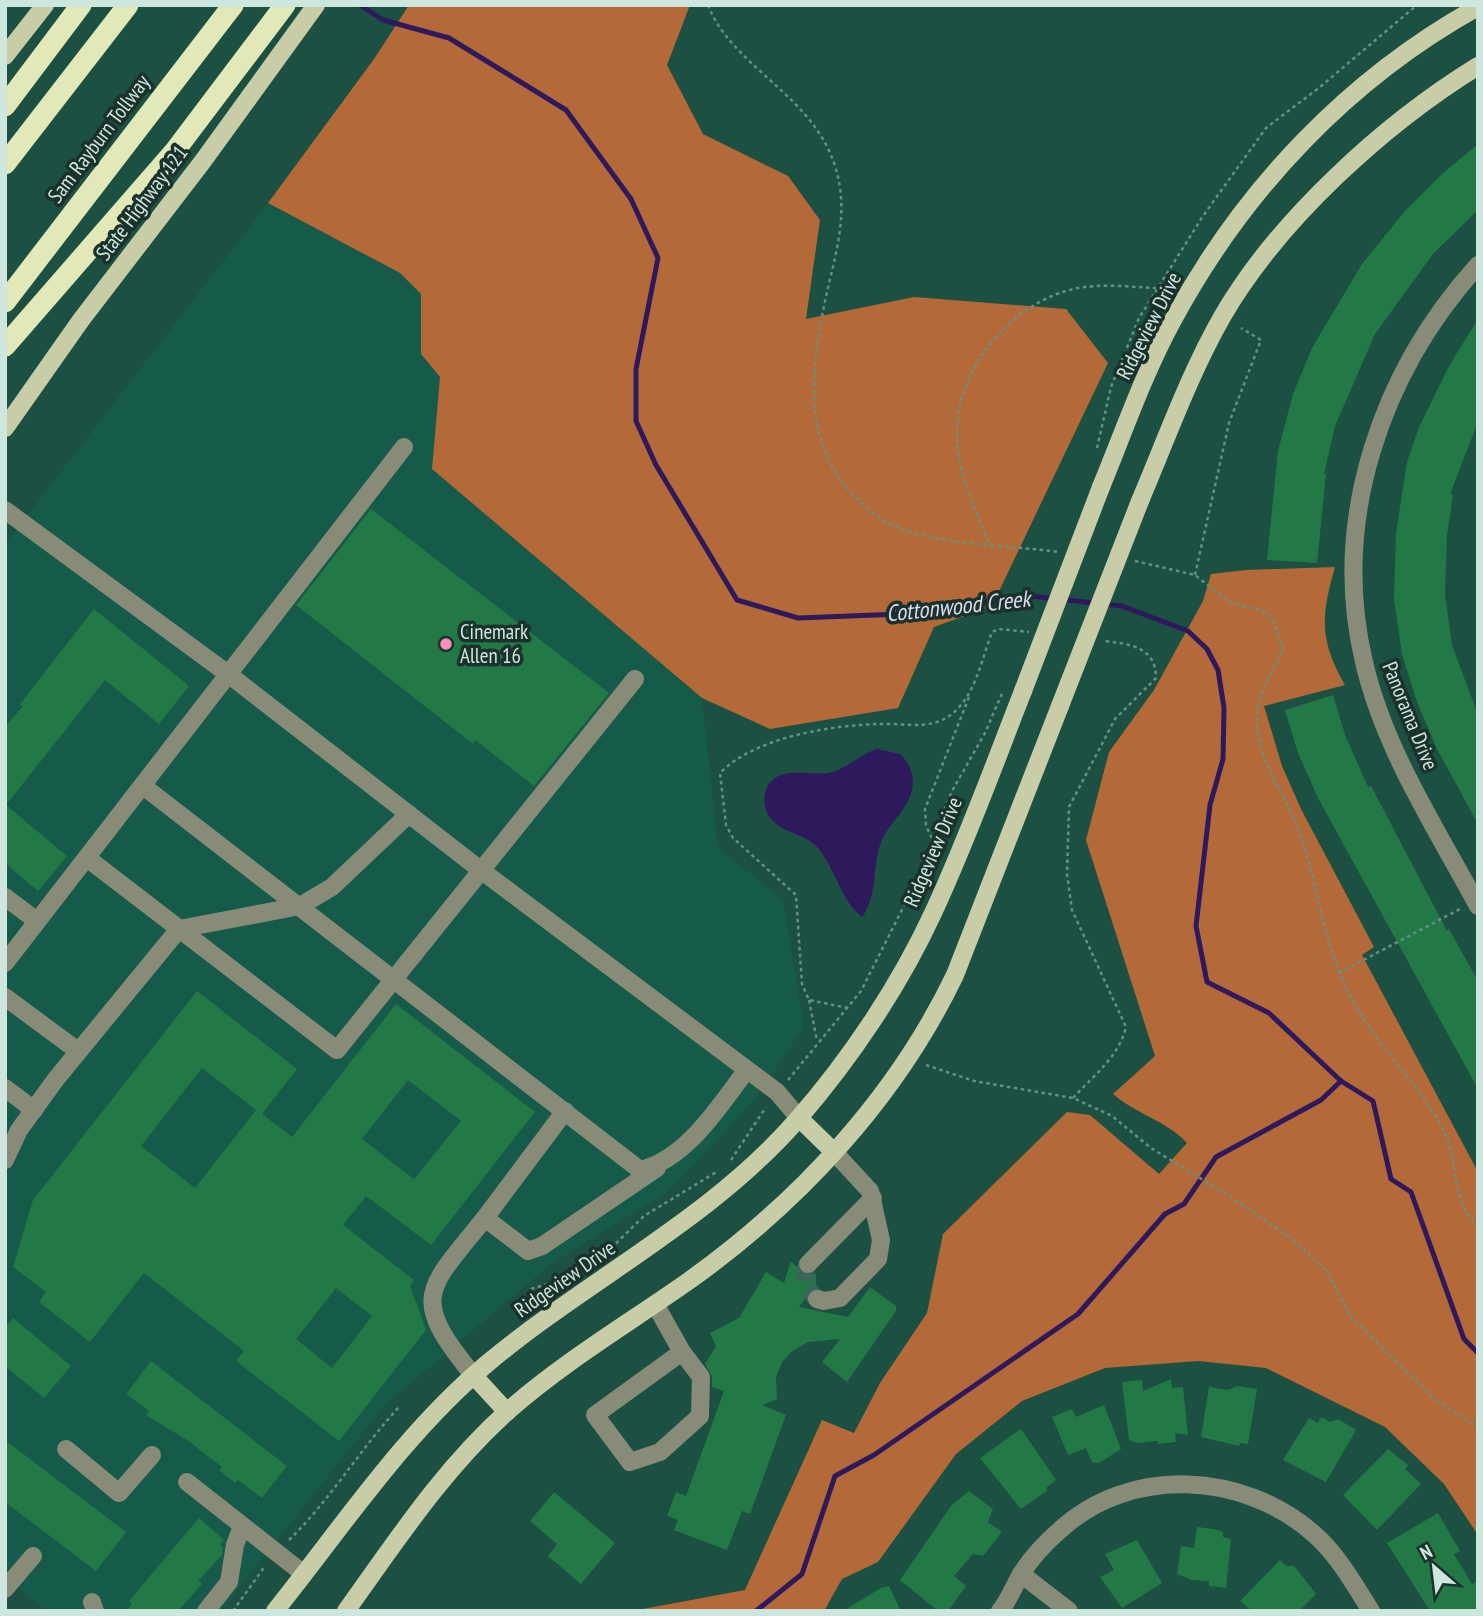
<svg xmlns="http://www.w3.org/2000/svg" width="1483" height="1616" viewBox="0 0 1483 1616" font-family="'PT Sans Narrow',sans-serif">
<rect width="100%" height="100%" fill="#1b5042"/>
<path fill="#165a49" d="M268 203 400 273 422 294 421 354 440 377 433 469 702 698 718 848 783 899 804 1027 755 1099 670 1190 550 1265 385 1405 221 1611H47L5 1578V544Z"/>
<g fill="#b46a38">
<path d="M409 5H690L667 65 703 134 788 176 820 220 806 319 914 297 1066 309 1108 363 992 606 934 627 898 708 770 729 702 698 432 469 440 377 421 354V294L400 273 268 203 374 59Z"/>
<path d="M1335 567C1321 616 1319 640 1345 685L1264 706 1282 766 1301 809 1374 947 1362 955 1478 1172V1535L1444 1484 1385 1427 1266 1368 1198 1361 1105 1368 1022 1401 956 1454 878 1562 842 1579 824 1611H632L745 1590 822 1420 854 1433 880 1383 927 1313 943 1234 1067 1112 1090 1115 1159 1174 1187 1143C1167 1121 1136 1114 1113 1094L1155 1056 1086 840 1109 752 1154 690 1203 601 1211 574 1246 570Z"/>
</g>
<path fill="#2f195d" d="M877 749 900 754C908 762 913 771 913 783 911 805 896 817 885 834 870 858 880 894 862 917 841 901 835 868 818 848 805 833 780 833 769 816 764 809 763 798 766 790 776 764 808 776 829 773 846 769 861 754 877 749Z"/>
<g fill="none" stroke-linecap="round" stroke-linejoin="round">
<g stroke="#2f195d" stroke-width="5">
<path d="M360 5 383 20 449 38 566 110 631 199 658 258 636 369V421L656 465 737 600 798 618 901 614 1030 596 1122 606 1188 631 1207 649 1218 670 1224 708 1223 759 1210 805 1196 926 1207 982 1269 1013 1341 1081 1373 1101 1391 1179 1411 1192 1464 1339 1478 1353"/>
<path d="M756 1611 802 1574 835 1476 874 1455 1078 1314 1165 1214 1184 1204 1216 1157 1321 1100 1341 1081"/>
</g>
</g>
<g fill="#237945" fill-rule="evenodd">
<path d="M1478 144V210L1433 254 1375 334 1335 426 1324 474H1326L1317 563 1267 560 1278 451 1293 394 1312 348 1362 264 1405 211 1442 174Z"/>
<path d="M1478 319V422L1450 494H1453L1447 536 1445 595 1452 645 1478 715V824L1437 749 1417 702 1402 654 1394 599 1396 533 1407 462 1419 427 1449 366Z"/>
<path d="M371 509 609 693 534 786 475 740 473 744 296 605Z"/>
<path d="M94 609 189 686 159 724 105 680 6 805 67 856 38 891 5 863V727L23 706 20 704Z"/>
<path d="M1333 695 1345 735 1368 787 1371 786 1447 931 1449 929 1478 981V1089L1318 798 1298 753 1285 710Z"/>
<path d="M197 991 297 1069 262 1114 292 1137 396 1004 535 1112 431 1245 366 1196 343 1225 414 1280 410 1286 426 1330 339 1441 236 1361 244 1351 144 1273 90 1342 39 1302 46 1292 13 1267 33 1200ZM202 1068 256 1110 195 1188 141 1146ZM408 1080 461 1121 414 1179 362 1139ZM336 1288 372 1316 332 1368 296 1339Z"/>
<path d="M791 1261 805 1275 816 1274V1284L799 1307 848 1317 870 1287 896 1306V1311L847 1382 822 1362 840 1339 808 1342 791 1352 782 1362 776 1377 777 1399 762 1405 786 1415 750 1514 742 1511 727 1550 674 1530 678 1520 667 1516 676 1492 686 1496 724 1391 712 1387V1376L705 1364 716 1346 710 1333 739 1318 766 1272 784 1283Z"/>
<path d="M13 1318 71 1366 44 1398 5 1366V1328Z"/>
<path d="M151 1361 287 1466 262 1498 238 1480 235 1483 219 1470 222 1467 187 1440 146 1415 149 1411 126 1394Z"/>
<path d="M1171 1379 1172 1388 1183 1387 1188 1435 1175 1433 1176 1442 1158 1444V1441L1138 1443 1129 1440 1122 1382 1142 1380 1143 1391Z"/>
<path d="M1237 1386 1257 1389 1248 1444 1240 1443 1239 1446 1201 1437 1209 1387 1228 1390Z"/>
<path d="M1104 1405 1121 1449 1099 1463 1092 1462 1086 1448 1068 1455 1052 1417 1072 1409 1076 1417Z"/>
<path d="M1321 1417 1330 1422 1338 1419 1356 1430 1326 1482 1283 1460 1309 1418 1318 1423Z"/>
<path d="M1021 1429 1056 1480 1046 1488 1048 1490 1021 1509 980 1458Z"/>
<path d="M5 1440 126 1532 96 1571 5 1502Z"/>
<path d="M1388 1449 1408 1465 1405 1469 1421 1484 1377 1530 1343 1495Z"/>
<path d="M969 1491 993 1509 988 1522 1002 1532 983 1556 973 1554 954 1576 966 1586 948 1611H938L900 1580 951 1506Z"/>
<path d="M554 1492 615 1543 581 1584 548 1556 557 1544 530 1521Z"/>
<path d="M1438 1513 1460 1551 1454 1554 1472 1584 1478 1581V1611H1430L1387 1543Z"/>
<path d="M199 1518 224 1540 220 1545 223 1548 222 1555 198 1581 202 1584 178 1611H126L132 1604 129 1601Z"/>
<path d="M1197 1527 1214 1529 1223 1532V1537L1231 1539 1226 1588 1209 1586V1581L1192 1580 1177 1574 1181 1546 1194 1548Z"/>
<path d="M1137 1540 1162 1583 1122 1608 1100 1577 1114 1570 1105 1554Z"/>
<path d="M1280 1560 1286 1566H1294L1316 1594 1299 1611H1252L1240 1601Z"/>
<path d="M889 1586 901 1611H843L881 1588Z"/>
</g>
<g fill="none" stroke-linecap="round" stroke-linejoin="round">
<path stroke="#366759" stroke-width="18" stroke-dasharray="18 9" stroke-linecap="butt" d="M808 1264 805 1271 806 1287 817 1299"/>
<g stroke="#669084" stroke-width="2.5" stroke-dasharray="3.5 3.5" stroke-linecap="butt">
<path d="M708 5C731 66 813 95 835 166 850 213 835 255 825 301 812 366 802 434 847 488 859 503 878 520 897 527 943 546 1009 545 1059 552"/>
<path d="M1097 448 1111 387 1139 318 1203 216 1266 128 1320 87 1417 5"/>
<path d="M988 542C975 508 957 472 957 435 955 373 1007 308 1066 291 1095 282 1127 287 1156 288"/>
<path d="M1135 561 1195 575 1229 602 1264 611 1273 619 1283 649C1271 679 1257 687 1257 722 1258 763 1288 798 1301 836 1320 892 1324 950 1354 1003 1379 1048 1418 1083 1443 1129 1461 1163 1447 1195 1478 1227"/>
<path d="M1195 575 1229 423 1261 340 1241 328"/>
<path d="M932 838 926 826 925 809 969 697"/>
<path d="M1339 973 1460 909"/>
<path d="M809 1000 817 1041"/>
<path d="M848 1008 809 1000 802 984 796 895 733 838 726 825 720 773C755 737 832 725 881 724 907 723 932 731 953 713 976 694 982 658 992 632L999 629 1029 632"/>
<path d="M926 1065 974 1081 1073 1098 1112 1116 1151 1148 1226 1194 1291 1238 1326 1270 1350 1316 1436 1400 1478 1427"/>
<path d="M788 1080 861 991 913 888 952 791 985 733 1003 691"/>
<path d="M1073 1098C1093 1076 1119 1057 1126 1027L1072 910 1067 874 1069 807 1115 719 1156 678C1156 647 1130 644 1105 641"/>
<path d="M731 1160 766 1107"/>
<path d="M601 1258 644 1216 718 1171"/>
<path d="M531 1289 575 1276"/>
<path d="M289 1540C331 1499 360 1449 400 1406"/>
<path d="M233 1611 265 1566"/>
</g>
<g stroke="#888b78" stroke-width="18">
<path d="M1478 265C1382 371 1330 519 1364 662 1384 749 1436 828 1478 906"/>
<path d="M5 510 228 674 482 871 777 1092 799 1118"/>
<path d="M143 786 640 1170C686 1160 719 1106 746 1071"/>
<path d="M87 858 337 1050 635 679"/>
<path d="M5 897 37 921"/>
<path d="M5 963 404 447"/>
<path d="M5 997 78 1051"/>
<path d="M5 1088 34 1110"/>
<path d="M565 1111 485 1218 528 1251 542 1246 657 1168"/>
<path d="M5 1160 19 1130 56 1079 179 929 300 906 332 887 409 814"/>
<path d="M808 1264 873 1198"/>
<path d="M817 1299 824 1301 840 1298 878 1259 881 1240 870 1191 834 1152"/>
<path d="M655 1304 682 1352 701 1377 700 1416 660 1452 630 1462 595 1415 682 1352"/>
<path d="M474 1376C409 1297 426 1291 485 1218"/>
<path d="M66 1449 119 1493 152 1455"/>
<path d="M187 1482 304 1574"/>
<path d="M1021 1574 1069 1611"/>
<path d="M5 1589 33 1556"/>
<path d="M92 1602 95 1611"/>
<path d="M206 1611 229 1582 235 1545 242 1526"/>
<path d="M1000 1611C1009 1600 1014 1586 1021 1574 1032 1557 1045 1543 1060 1530 1131 1465 1244 1472 1314 1534 1338 1555 1354 1584 1371 1611"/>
</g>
<g stroke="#c9cda7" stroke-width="18">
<path d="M5 56 45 5"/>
<path d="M5 428 81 320 203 161 316 5"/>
<path d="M1101 487C1124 431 1144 373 1173 320 1243 190 1348 79 1478 7"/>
<path d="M1140 501C1166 440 1189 375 1222 317 1278 220 1384 124 1478 66"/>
<path d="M799 1118 834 1152"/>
<path d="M474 1376 507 1412"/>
<path d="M275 1611C343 1526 405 1432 489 1362 590 1278 710 1220 798 1119 851 1058 900 985 934 911 967 840 994 765 1023 691"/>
<path d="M346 1611C397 1540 443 1469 509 1410 565 1361 629 1323 690 1280 799 1202 896 1098 955 975L1060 706"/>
</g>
<g stroke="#e3e8b9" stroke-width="21">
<path d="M5 106 81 5"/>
<path d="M5 164 128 5"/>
<path d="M5 302 233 5"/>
<path d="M5 346 174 152 285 5"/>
</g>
<g stroke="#c9cda7" stroke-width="18">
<path d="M1023 691 1101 487"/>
<path d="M1060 706 1140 501"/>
</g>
</g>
<circle fill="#fd8ec0" stroke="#1b312b" stroke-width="2.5" cx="446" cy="644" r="7"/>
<g text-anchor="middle" stroke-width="7" stroke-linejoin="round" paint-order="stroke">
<g font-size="21" fill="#cde7de" stroke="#1b312b">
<text transform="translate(99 139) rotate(-53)" y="7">Sam Rayburn Tollway</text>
<text transform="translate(142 203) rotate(-53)" y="7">State Highway 121</text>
<text transform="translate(1149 326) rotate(-63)" y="7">Ridgeview Drive</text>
<text transform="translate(1410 716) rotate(68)" y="7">Panorama Drive</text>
<text transform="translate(933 852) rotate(-67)" y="7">Ridgeview Drive</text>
<text transform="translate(565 1279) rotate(-35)" y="7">Ridgeview Drive</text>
</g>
<g font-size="21" fill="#cde7de" stroke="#1b312b" text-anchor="start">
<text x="460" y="639">Cinemark<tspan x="460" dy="24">Allen 16</tspan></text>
</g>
<g font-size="23" font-style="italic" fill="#dddaef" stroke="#1b312b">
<text transform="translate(958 606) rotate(-6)" y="8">Cottonwood Creek</text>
</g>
</g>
<rect width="1483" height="1616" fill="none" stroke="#cde7de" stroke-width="14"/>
<g transform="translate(1434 1567) rotate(332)" stroke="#1b312b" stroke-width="5" paint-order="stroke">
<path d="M0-5L12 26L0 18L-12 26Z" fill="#cde7de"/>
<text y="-10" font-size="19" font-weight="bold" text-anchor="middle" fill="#cde7de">N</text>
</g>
</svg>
